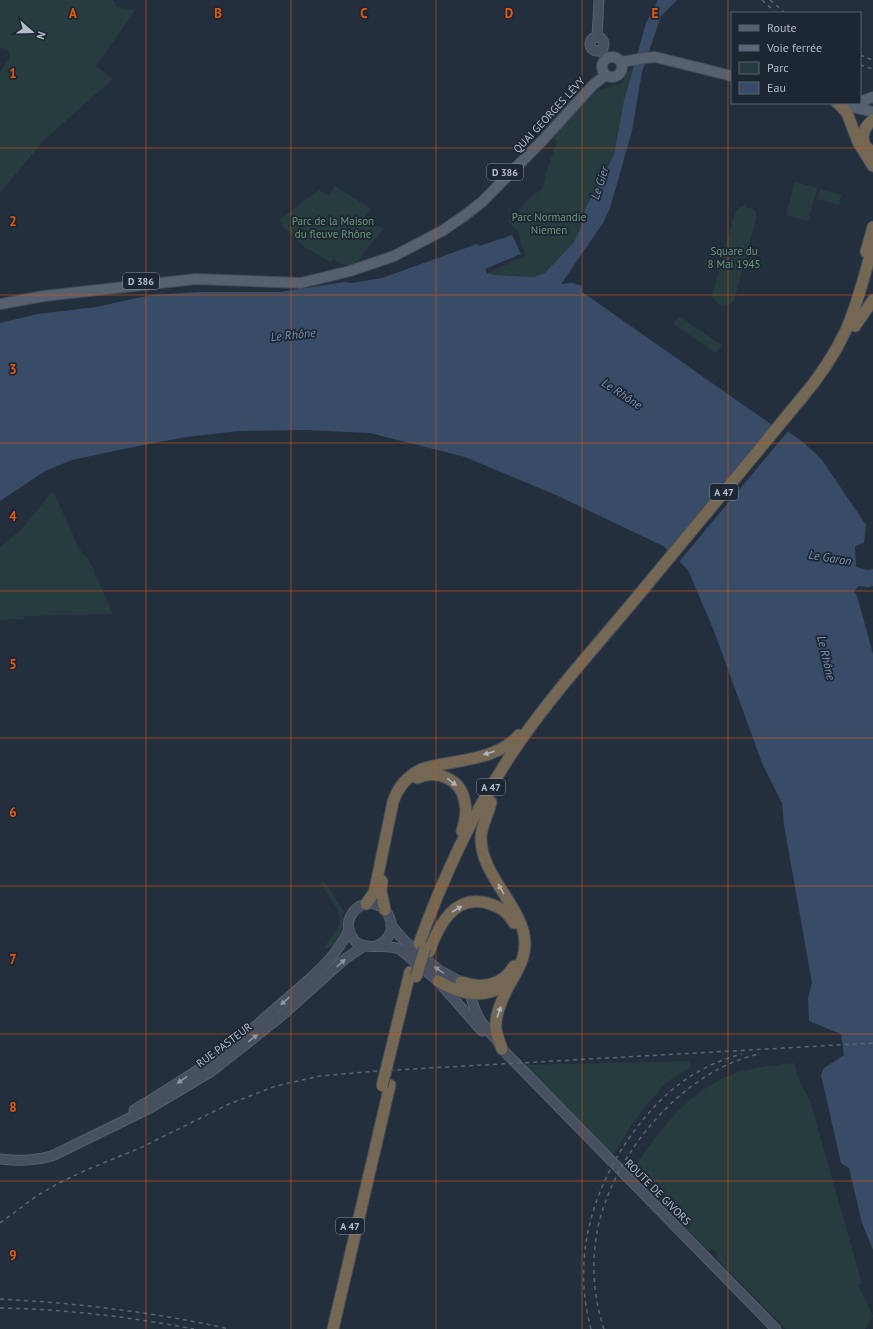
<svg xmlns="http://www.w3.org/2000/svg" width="873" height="1329" viewBox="0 0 873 1329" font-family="'PT Sans',sans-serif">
<rect width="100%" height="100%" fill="#242f3e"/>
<g fill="#263c3f">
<path d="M0 0H113L117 7 135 10 96 66 113 79 45 139 0 193V72L9 59V51L0 47Z"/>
<path d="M633 70 624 100 614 155 585 209 581 227 574 242 545 273 534 277 494 275 487 273 525 256 518 232 508 221 516 216 527 200 543 188 546 172 557 141 552 138 597 90 621 84 628 71Z"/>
<path d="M795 182 817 188 808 221 786 215Z"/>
<path d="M335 186 370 208 364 218 383 229 360 258 352 266 345 265 333 259 331 262 304 247 281 225 283 224 280 219 319 190 329 196Z"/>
<path d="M820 189 841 195 839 205 817 199Z"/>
<path d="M744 205 747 208H752L756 212V219L734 301 728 306C720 306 716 303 712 296L735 212 739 208Z"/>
<path d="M679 316 722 345 716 353 673 324Z"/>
<path d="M53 490 79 549 89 560 113 614 24 616V619L0 620V548L24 527Z"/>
<path d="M323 881 325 882 345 913 343 915C344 927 342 936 335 946L323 949 340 924 338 910 320 882Z"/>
<path d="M690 1061 691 1067C684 1071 676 1075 670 1080 646 1102 628 1129 612 1157L602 1147 598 1140 569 1110 566 1105H564L525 1065Z"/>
<path d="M794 1063 800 1083 810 1100 862 1284 858 1285 873 1316 865 1329H786L716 1258 717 1253 714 1250 709 1251 648 1191 650 1189C644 1183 642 1176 636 1170L634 1172 632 1171C658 1132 690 1088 736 1073 755 1067 774 1065 794 1063Z"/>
</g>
<path fill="#394c67" d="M658 0H677L661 16 642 72 632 131 610 208 603 223 561 284 573 283 582 286V292L772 425 775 423 803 442 822 460 866 525 864 543 855 546 856 567 868 570 873 569V586L868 587 858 586 854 592 857 596 873 654V1250L862 1223 849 1168 841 1163 821 1075 824 1068 844 1055 841 1034 809 1021 808 998 812 983 784 825 782 803 762 763 714 631 688 570 663 546 556 495 465 457 370 433 304 430 239 431 186 437 133 447 72 460 45 471 0 501V323L38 314 96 307 151 295 199 292H280L345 282 352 283 382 278 477 244 479 246 512 235 521 254 485 269 487 273 494 275 534 277 545 273 574 242 581 227 585 209 614 155 624 100 639 48 646 23Z"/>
<path fill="#242f3e" d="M778 423 789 430 678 563 668 554Z"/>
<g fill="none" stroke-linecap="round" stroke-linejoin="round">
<g stroke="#565f6c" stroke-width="11">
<g id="secondary">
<path d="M597 37 599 0"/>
<circle cx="597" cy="44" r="7"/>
<path d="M600 50 606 58"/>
<path d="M391 925 399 935 409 945 439 970 461 982 471 997 475 1010 481 1022 496 1039 502 1049 776 1329"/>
<path d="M376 946C406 935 387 893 360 906 355 909 351 914 349 920 348 925 348 930 351 935 360 955 385 941 401 950L438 981 482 1031"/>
<path d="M134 1110C168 1089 202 1069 233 1045 252 1030 270 1013 289 997 311 978 336 958 349 930"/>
<path d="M0 1159C20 1161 33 1161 52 1156L150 1108 212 1071 279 1018 345 959 364 946"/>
</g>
</g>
<g stroke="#414a57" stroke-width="12">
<g id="primary">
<circle cx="612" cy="67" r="10"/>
<path d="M621 62 645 58 655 57 732 76"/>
<path d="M860 102 873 97"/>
<path d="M836 103 873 112"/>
<path d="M0 304 44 296 196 279 301 283 350 271 394 256 442 231 464 216 482 202 543 140 593 85 606 75"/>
</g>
</g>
<g stroke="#434c59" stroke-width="13">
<g id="highway">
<path d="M839 104 847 113 858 142 873 166"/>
<path d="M873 120C862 128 858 145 873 152"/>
<path d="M866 252 873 227"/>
<path d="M855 326 873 300"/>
<path d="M417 778C437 769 462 779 465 803 467 812 465 822 462 831"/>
<path d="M491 802C489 814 480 827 481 840 482 877 524 908 525 943 525 955 521 965 515 975 507 988 494 1013 496 1029 497 1036 500 1043 502 1049"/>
<path d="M382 881 381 891 385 910"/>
<path d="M366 904 373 894 375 889 393 802C398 787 407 776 422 769 454 759 495 762 519 735"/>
<path d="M419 944C445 872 477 803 521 740 556 690 598 644 637 597 691 531 746 466 800 400 818 379 834 356 846 330 858 303 865 273 873 245"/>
<path d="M429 952C438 926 454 894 487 903 500 907 508 912 514 923"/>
<path d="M438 981C458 993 478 999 500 988"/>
<path d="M461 982C481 989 502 986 514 966"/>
<path d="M389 1058 410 972"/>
<path d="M333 1329 390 1085"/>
</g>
</g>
<use href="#secondary" stroke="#465061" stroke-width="9"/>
<use href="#primary" stroke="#56606e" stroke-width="10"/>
<use href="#highway" stroke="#746855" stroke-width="11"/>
<g stroke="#5a6575" stroke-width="1.5" stroke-dasharray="4 4" stroke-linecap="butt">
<path d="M762 0 774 11"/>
<path d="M770 0 785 13"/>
<path d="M860 55 873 60"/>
<path d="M860 65 873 69"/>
<path d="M0 1223 38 1195 59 1183 84 1171 140 1148 229 1104 276 1086 320 1076 377 1071 873 1043"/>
<path d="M0 1299C77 1303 154 1312 229 1329"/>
<path d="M0 1308C65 1309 130 1317 194 1329"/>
<path d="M591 1329C572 1260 591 1191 632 1134 661 1094 693 1067 742 1054"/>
<path d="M604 1329C593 1296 591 1261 598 1227 614 1153 684 1069 760 1054"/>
</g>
<g stroke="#434c59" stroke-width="13" stroke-linecap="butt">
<g id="highway-bridge">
<path d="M416 977 425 948"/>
<path d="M382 1086 389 1058"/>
</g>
</g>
<use href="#highway-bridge" stroke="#746855" stroke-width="11"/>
</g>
<defs><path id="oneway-solid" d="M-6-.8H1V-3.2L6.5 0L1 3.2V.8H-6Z"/></defs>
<g fill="#aeb4bd">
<use href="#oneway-solid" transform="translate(489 753) rotate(164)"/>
<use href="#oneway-solid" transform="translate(452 782) rotate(38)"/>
<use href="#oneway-solid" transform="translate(501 889) rotate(-120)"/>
<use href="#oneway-solid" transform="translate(457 909) rotate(-31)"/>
<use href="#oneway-solid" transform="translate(499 1012) rotate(-72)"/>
</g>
<g fill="#8e96a5">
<use href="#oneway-solid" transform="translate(341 963) rotate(-42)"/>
<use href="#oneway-solid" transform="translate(439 970) rotate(-145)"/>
<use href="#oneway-solid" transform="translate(285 1001) rotate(139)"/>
<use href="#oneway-solid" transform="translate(253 1038) rotate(-39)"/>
<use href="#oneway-solid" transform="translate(182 1080) rotate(146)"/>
</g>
<path fill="none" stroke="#e8590c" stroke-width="1" stroke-opacity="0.55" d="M146 0V1329M291 0V1329M436 0V1329M582 0V1329M728 0V1329M0 148H873M0 295H873M0 443H873M0 591H873M0 738H873M0 886H873M0 1034H873M0 1181H873"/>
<g text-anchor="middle" stroke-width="3.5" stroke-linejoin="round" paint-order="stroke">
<g fill="#1d2633" stroke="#878f9c" stroke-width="1">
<rect x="487" y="164" width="36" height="16" rx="3"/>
<rect x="123" y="273" width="36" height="16" rx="3"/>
<rect x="710" y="484" width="28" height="16" rx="3"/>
<rect x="477" y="779" width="28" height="16" rx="3"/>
<rect x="336" y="1218" width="28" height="16" rx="3"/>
</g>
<g font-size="10" font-weight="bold" fill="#b4bcc9">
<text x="505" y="176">D 386</text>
<text x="141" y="285">D 386</text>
<text x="724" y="496">A 47</text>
<text x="491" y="791">A 47</text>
<text x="350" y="1230">A 47</text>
</g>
<g font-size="11" fill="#b4bcc9" stroke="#1d2633">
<text transform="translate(549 115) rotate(-47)" y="4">QUAI GEORGES LÉVY</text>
<text transform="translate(224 1045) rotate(-37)" y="4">RUE PASTEUR</text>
<text transform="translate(658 1192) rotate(45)" y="4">ROUTE DE GIVORS</text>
</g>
<g font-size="11" fill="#6b9a76" stroke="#1d2633">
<text x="549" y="221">Parc Normandie<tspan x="549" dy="13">Niemen</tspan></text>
<text x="333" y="225">Parc de la Maison<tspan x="333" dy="13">du fleuve Rhône</tspan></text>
<text x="734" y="255">Square du<tspan x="734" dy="13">8 Mai 1945</tspan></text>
</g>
<g font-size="12" font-style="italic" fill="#7c92b1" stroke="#1d2633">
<text transform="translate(600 183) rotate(-72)" y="4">Le Gier</text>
<text transform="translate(293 335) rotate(-6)" y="4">Le Rhône</text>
<text transform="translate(622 394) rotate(33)" y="4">Le Rhône</text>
<text transform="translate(830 558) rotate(9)" y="4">Le Garon</text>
<text transform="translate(826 658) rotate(77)" y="4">Le Rhône</text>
</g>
</g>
<g font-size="13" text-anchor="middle" font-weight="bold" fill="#e8590c" stroke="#1d2633" stroke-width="3.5" stroke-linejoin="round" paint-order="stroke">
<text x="73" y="18">A</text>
<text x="218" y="18">B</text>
<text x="364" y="18">C</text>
<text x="509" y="18">D</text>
<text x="655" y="18">E</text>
<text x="13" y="78">1</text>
<text x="13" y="226">2</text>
<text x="13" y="374">3</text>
<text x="13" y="521">4</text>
<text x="13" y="669">5</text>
<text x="13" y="817">6</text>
<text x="13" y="964">7</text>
<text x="13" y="1112">8</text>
<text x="13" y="1260">9</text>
</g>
<rect x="731" y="12" width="130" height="92" fill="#1d2633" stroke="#59626f"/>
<rect x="739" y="25" width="20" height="6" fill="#56606e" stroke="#59626f"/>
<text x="767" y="32" font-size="12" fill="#b4bcc9">Route</text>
<rect x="739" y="45" width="20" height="6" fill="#5a6575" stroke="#59626f"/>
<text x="767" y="52" font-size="12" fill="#b4bcc9">Voie ferrée</text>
<rect x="739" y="62" width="20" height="12" fill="#263c3f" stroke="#59626f"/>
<text x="767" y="72" font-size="12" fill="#b4bcc9">Parc</text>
<rect x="739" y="82" width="20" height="12" fill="#394c67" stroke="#59626f"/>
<text x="767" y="92" font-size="12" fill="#b4bcc9">Eau</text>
<g transform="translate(32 32) rotate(110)" stroke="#1d2633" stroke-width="3" paint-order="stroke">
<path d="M0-3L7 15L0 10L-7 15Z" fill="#b4bcc9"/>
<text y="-6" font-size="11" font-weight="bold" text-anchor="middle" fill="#b4bcc9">N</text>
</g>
</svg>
